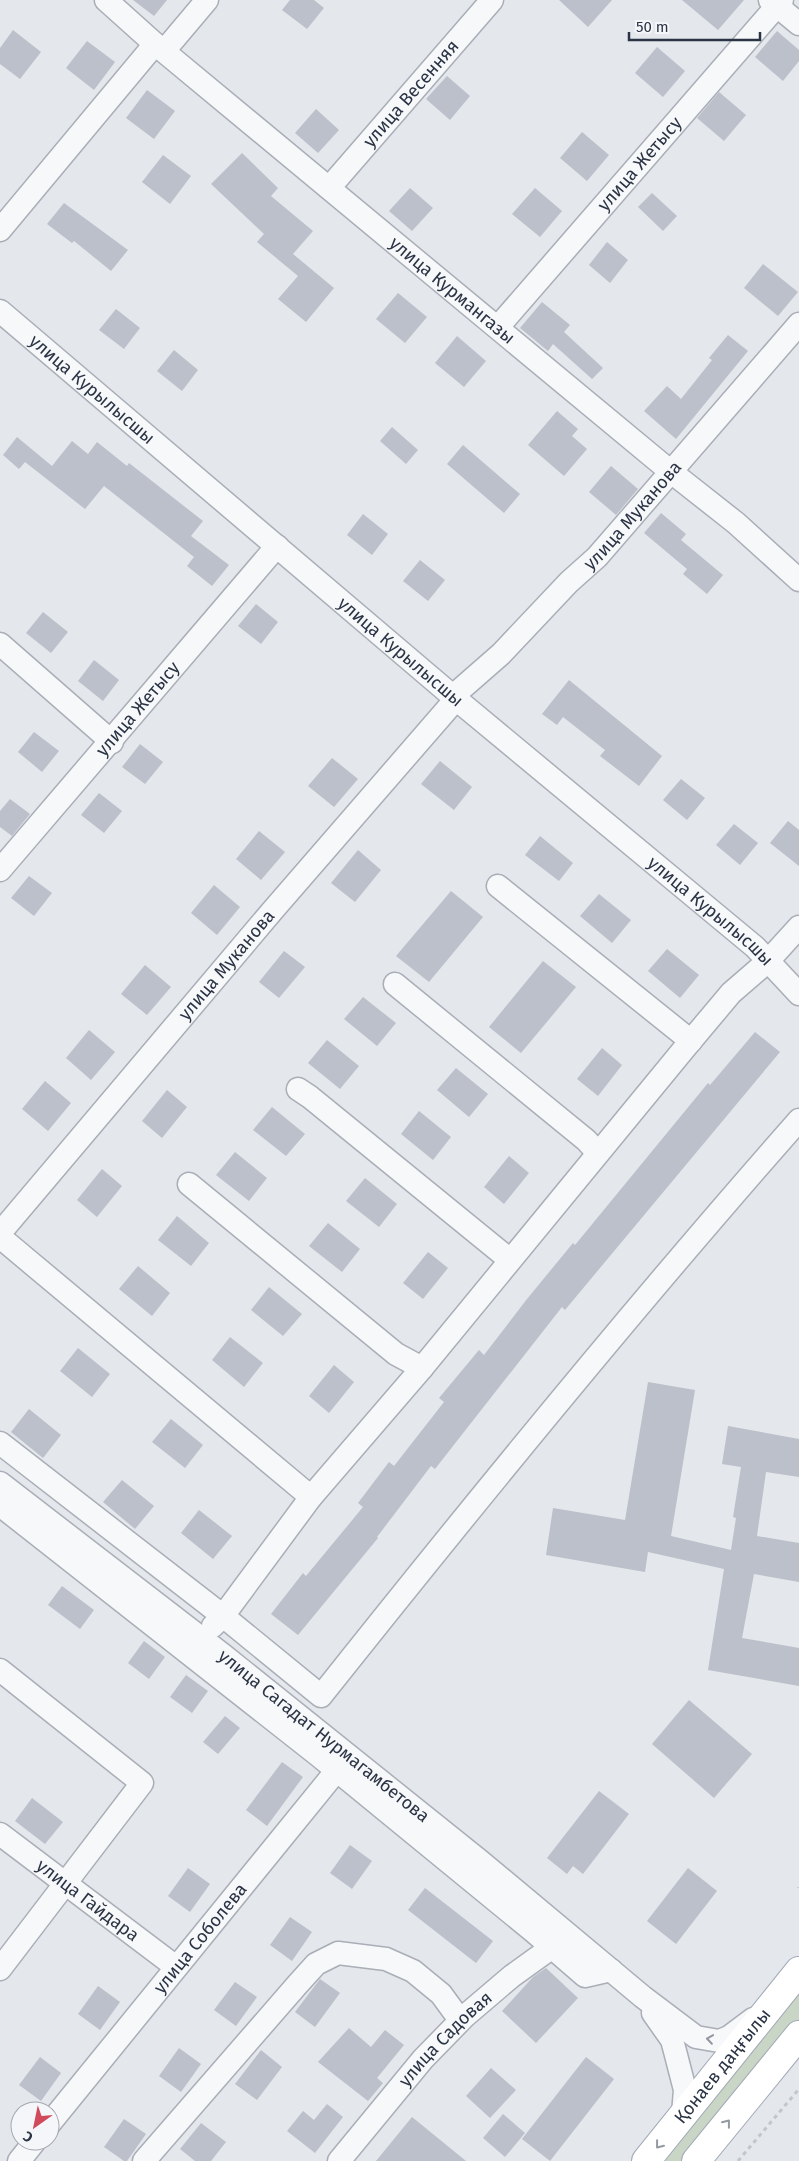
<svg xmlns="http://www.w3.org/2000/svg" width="799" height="2161" viewBox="0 0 799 2161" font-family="'Fira Sans',sans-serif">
<rect width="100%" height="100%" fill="#e4e7ec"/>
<path fill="#c9d6c5" d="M799 1991V2023L686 2161H661Z"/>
<g fill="#bbc0ca">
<path d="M133 0H167L154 16Z"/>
<path d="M290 0H314L324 8 307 29 282 10Z"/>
<path d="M559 0H612L588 27Z"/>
<path d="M682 0H744L718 30Z"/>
<path d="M13 30 41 52 20 79 0 64V48Z"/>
<path d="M777 31 799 50V61L783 81 755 57Z"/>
<path d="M87 41 115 62 94 90 66 68Z"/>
<path d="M657 47 685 71 663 97 635 73Z"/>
<path d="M447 76 470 96 450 120 426 99Z"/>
<path d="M147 90 175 111 154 139 126 118Z"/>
<path d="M719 92 746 115 724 141 697 118Z"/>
<path d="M316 109 339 130 318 153 295 133Z"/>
<path d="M582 132 609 155 587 181 560 158Z"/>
<path d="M242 153 278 188 271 196 313 231 293 254 334 288 306 322 278 299 298 276 257 242 264 234 211 184Z"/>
<path d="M163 155 191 176 170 204 142 182Z"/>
<path d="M410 188 433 208 412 231 389 211Z"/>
<path d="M535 188 562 211 540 237 512 214Z"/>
<path d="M652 193 677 216 663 231 638 207Z"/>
<path d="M64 203 128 250 111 271 74 241 72 243 47 224Z"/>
<path d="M607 242 628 260 610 283 589 265Z"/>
<path d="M763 264 798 292 778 316 744 288Z"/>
<path d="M398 293 427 317 405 343 376 319Z"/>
<path d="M542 302 570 325 564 332 603 368 592 379 553 344 548 351 520 328Z"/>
<path d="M116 309 140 328 124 349 99 330Z"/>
<path d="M728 335 748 351 676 439 644 411 667 386 681 399 712 360 709 358Z"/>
<path d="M457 336 486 361 464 387 435 363Z"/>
<path d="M174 350 198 370 182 391 157 371Z"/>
<path d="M557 411 578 429 572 436 587 449 564 476 528 445Z"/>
<path d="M392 427 418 450 406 464 380 441Z"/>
<path d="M17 437 52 466 72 441 88 454 97 442 127 466 129 463 203 521 191 536 229 565 212 586 187 566 194 557 104 486 85 509 25 462 19 469 3 455Z"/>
<path d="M463 445 520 494 504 513 447 464Z"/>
<path d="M611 466 638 489 616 515 589 492Z"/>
<path d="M661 513 686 534 681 540 723 575 707 594 683 574 687 569 644 533Z"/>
<path d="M363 514 388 534 372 555 347 535Z"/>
<path d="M420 560 445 580 428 601 403 581Z"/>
<path d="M256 604 278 622 261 644 238 626Z"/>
<path d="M43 612 68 632 51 653 26 633Z"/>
<path d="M94 660 119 680 103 701 78 681Z"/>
<path d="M569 680 662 756 639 786 600 756 605 750 563 717 557 725 542 714Z"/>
<path d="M34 732 59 751 42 772 18 752Z"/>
<path d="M140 744 163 762 145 784 122 767Z"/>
<path d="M332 758 358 779 334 807 308 786Z"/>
<path d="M440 761 472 787 454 810 421 784Z"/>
<path d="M681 779 705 798 687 820 663 800Z"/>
<path d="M99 793 122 811 104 833 81 815Z"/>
<path d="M10 799 30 814 12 836 0 827V811Z"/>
<path d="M788 821 799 830V866L770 843Z"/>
<path d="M734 824 758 843 740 865 716 845Z"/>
<path d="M259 831 285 852 261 880 236 859Z"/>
<path d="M540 836 573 863 559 881 525 855Z"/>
<path d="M358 850 381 870 355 902 331 883Z"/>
<path d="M29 876 52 893 34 916 11 898Z"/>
<path d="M214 885 240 907 217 935 191 913Z"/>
<path d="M451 891 483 917 429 982 396 956Z"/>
<path d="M599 894 631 920 612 943 580 916Z"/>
<path d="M667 949 699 975 680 998 648 971Z"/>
<path d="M284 951 305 967 279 998 259 982Z"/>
<path d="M543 961 576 987 521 1053 489 1027Z"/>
<path d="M145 965 171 987 147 1015 121 994Z"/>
<path d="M363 997 396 1023 377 1046 344 1019Z"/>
<path d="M89 1030 115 1052 91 1080 66 1058Z"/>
<path d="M755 1032 780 1052 565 1310 562 1307 435 1469 431 1466 377 1537 378 1538 298 1635 271 1614 303 1573 306 1576 363 1507 358 1503 389 1462 394 1466 444 1402 439 1398 479 1350 484 1355 527 1299 573 1243 575 1245 708 1083 710 1085Z"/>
<path d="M327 1040 359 1066 340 1089 308 1063Z"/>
<path d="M602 1048 622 1065 598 1096 577 1079Z"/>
<path d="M456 1068 488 1094 469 1117 437 1090Z"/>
<path d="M45 1081 71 1103 48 1131 22 1109Z"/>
<path d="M167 1090 187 1107 162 1138 142 1121Z"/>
<path d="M272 1107 305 1134 286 1156 253 1130Z"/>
<path d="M419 1111 451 1137 433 1160 401 1134Z"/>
<path d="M235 1152 267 1178 249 1201 216 1175Z"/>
<path d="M509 1156 529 1173 504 1204 484 1187Z"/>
<path d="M102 1169 122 1186 97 1217 77 1200Z"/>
<path d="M365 1178 397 1204 379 1227 346 1201Z"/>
<path d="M177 1216 209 1243 191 1266 158 1240Z"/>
<path d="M328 1223 360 1249 342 1272 309 1246Z"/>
<path d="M428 1252 448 1268 423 1299 403 1283Z"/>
<path d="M138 1266 170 1293 152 1316 119 1289Z"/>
<path d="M269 1287 302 1314 283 1336 251 1310Z"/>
<path d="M230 1337 263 1363 244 1387 212 1360Z"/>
<path d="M78 1348 110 1374 92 1397 60 1371Z"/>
<path d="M334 1365 354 1382 329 1413 309 1396Z"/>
<path d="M648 1382 695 1390 671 1536 731 1550 736 1518 733 1517 741 1467 722 1464 728 1426 799 1439V1477L766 1472 757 1536 799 1543V1582L754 1574 742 1638 799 1648V1686L708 1670 724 1569 648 1552 645 1572 546 1555 553 1508 625 1520Z"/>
<path d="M29 1409 61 1435 43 1458 11 1432Z"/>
<path d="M171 1419 203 1445 185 1468 152 1442Z"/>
<path d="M122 1480 154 1506 135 1529 103 1502Z"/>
<path d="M199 1510 232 1536 213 1559 181 1533Z"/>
<path d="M62 1586 94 1610 80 1629 48 1605Z"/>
<path d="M144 1641 165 1657 149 1679 128 1663Z"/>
<path d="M186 1675 208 1691 192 1713 170 1697Z"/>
<path d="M689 1700 752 1754 714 1798 652 1744Z"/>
<path d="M225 1716 240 1728 218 1754 203 1742Z"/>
<path d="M282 1762 303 1777 267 1826 246 1810Z"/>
<path d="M599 1791 629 1814 583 1874 573 1866 567 1874 547 1858Z"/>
<path d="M32 1798 63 1822 45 1844 15 1821Z"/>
<path d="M350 1845 372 1861 352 1889 330 1873Z"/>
<path d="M188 1868 210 1884 190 1912 168 1896Z"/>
<path d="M688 1868 717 1891 676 1944 647 1921Z"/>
<path d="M425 1888 493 1941 476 1963 408 1910Z"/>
<path d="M290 1917 312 1932 292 1961 270 1945Z"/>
<path d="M546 1968 578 1998 536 2043 502 2011 533 1977Z"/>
<path d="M320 1979 340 1993 315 2027 295 2012Z"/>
<path d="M235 1982 257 1997 236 2026 214 2010Z"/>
<path d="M98 1986 120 2002 100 2030 78 2014Z"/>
<path d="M349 2028 371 2047 385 2030 404 2045 377 2078 383 2083 368 2101 318 2062Z"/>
<path d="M179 2048 201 2064 181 2092 159 2076Z"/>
<path d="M261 2050 282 2067 257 2100 235 2084Z"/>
<path d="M40 2057 61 2073 41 2101 19 2085Z"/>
<path d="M586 2057 614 2079 550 2161 522 2139Z"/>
<path d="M491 2068 516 2090 490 2118 466 2096Z"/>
<path d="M327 2104 343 2117 315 2153 287 2131 303 2111 314 2120Z"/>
<path d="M503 2114 525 2133 505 2157 483 2138Z"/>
<path d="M412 2117 466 2161H376Z"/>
<path d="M124 2119 146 2134 127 2161H124L104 2147Z"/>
<path d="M201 2123 226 2142 211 2161H195L180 2149Z"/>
</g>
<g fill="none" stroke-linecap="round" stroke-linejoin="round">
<g stroke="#a9aeb7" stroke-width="25">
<g id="minor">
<path id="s1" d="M106 0 155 44 670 471 736 523 799 580"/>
<path d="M770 0 799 24"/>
<path d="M164 51 207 0"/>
<path id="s2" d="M329 188 492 0"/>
<path d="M0 230 155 44"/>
<path id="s3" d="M0 311 456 699 755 947 799 994"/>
<path id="s4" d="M498 327 782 0"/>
<path d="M0 644 112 742"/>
<path id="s5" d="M453 696 501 654 569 582 597 557 799 324"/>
<path id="s6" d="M0 870 277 546"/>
<path d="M498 886 691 1041"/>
<path d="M395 984 586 1140 598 1153"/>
<path d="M298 1089 310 1097 510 1260"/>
<path d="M189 1184 396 1354 422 1368"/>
<path id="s7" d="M0 1233 273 910 456 699"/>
<path d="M0 1237 311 1497"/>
<path d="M0 1443 223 1616 321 1696C476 1501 634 1307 799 1120"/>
<path id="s8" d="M0 1483 223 1655 480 1861 643 1997 696 2037 719 2041 729 2037 753 2019"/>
<path d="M0 1505 318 1755 533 1931 585 1976 611 1970"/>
<path d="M213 1626 223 1616 311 1497 422 1368 684 1049 731 993 768 961 799 927"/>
<path d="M0 1670 142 1783 0 1969"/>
<path id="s9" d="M0 1834 176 1967"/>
<path d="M653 2013 672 2040 676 2055 685 2090 683 2114"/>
<path id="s10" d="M50 2123 346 1759"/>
<path d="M19 2161 35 2141"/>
<path d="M144 2161 297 1985 316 1964 338 1953 386 1959 413 1971 441 1994 460 2020"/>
<path id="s11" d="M339 2161 423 2059 465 2016 512 1976 544 1953 558 1935"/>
</g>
</g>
<g stroke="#a3abb8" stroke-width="30">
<g id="major">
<path id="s12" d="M646 2161 799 1971"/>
<path d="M696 2161 799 2035"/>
</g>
</g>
<g stroke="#c2c5cb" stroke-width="3" stroke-dasharray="4 4" stroke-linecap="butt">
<path d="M799 1887V1888"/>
<path d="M738 2161 799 2089"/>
</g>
<use href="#minor" stroke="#f7f8fa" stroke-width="22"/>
<use href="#major" stroke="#fff" stroke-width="28"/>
</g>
<defs><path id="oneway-chevron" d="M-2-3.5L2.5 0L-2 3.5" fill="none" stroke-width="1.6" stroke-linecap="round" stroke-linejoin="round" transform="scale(1.25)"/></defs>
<use stroke="#9196a0" href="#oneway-chevron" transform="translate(710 2039) rotate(-172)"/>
<g stroke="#959aa2">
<use href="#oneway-chevron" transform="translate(727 2123) rotate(-52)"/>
<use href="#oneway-chevron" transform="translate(659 2145) rotate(128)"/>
</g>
<g text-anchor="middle" stroke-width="5" stroke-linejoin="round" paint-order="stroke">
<g font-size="18" fill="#2b3445" stroke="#f4f6f9">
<text dy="6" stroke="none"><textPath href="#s2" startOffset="125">улица Весенняя</textPath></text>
<text dy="6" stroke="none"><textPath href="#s4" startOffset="216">улица Жетысу</textPath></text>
<text dy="6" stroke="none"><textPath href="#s1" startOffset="452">улица Курмангазы</textPath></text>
<text dy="6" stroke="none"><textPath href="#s3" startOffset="121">улица Курылысшы</textPath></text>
<text dy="6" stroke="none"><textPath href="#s5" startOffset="255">улица Муканова</textPath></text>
<text dy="6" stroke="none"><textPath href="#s3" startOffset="526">улица Курылысшы</textPath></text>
<text dy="6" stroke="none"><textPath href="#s6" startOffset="212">улица Жетысу</textPath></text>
<text dy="6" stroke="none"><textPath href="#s3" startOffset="930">улица Курылысшы</textPath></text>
<text dy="6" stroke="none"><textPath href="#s7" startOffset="351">улица Муканова</textPath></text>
<text dy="6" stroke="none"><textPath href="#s8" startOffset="411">улица Сагадат Нурмагамбетова</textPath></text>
<text dy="6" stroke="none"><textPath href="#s9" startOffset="110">улица Гайдара</textPath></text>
<text dy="6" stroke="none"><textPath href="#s10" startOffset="238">улица Соболева</textPath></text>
<text dy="6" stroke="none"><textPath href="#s11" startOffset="162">улица Садовая</textPath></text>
<text dy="6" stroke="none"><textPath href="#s12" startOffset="122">Қонаев даңғылы</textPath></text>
</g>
</g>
<g transform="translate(35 2126) rotate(213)"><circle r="24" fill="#f4f6f9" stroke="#a4a8b1"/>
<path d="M0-4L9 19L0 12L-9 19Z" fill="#d1495b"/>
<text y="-8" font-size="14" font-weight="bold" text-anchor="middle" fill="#2b3445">С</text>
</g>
<path d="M629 32v8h131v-8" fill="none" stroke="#2b3445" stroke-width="2.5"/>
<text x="636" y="32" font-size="15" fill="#2b3445" stroke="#f4f6f9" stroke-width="4" paint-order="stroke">50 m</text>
</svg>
